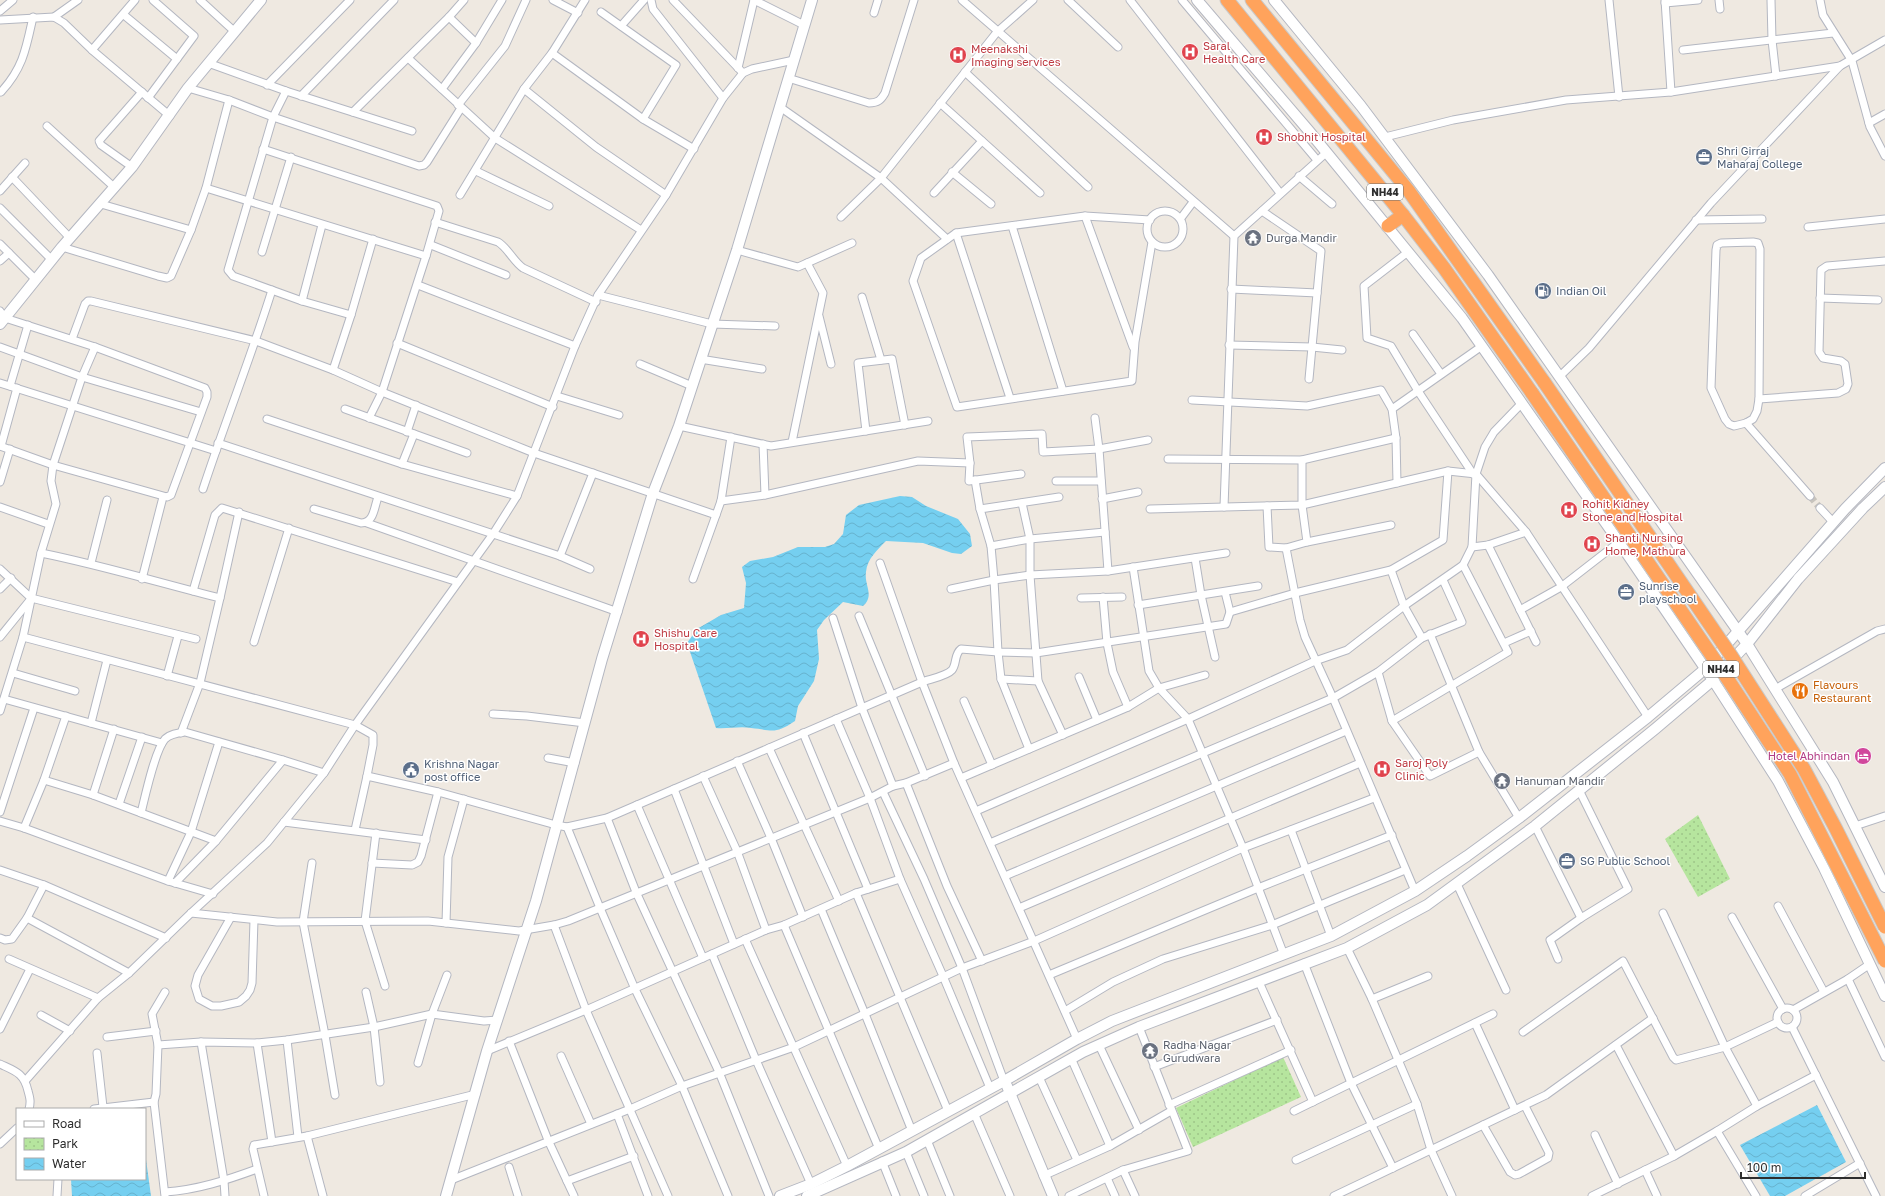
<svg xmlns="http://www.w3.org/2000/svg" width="1885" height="1196" viewBox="0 0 1885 1196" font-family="'Golos Text',sans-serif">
<defs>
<pattern id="park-dots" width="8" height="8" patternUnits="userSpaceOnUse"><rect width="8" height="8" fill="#b6e59e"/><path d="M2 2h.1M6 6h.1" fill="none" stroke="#9dc588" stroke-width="1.8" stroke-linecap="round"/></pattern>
<pattern id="water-waves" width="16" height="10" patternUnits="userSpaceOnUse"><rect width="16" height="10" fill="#75cff0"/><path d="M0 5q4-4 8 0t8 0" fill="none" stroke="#66b2ce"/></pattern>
</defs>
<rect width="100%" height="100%" fill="#efe9e1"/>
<g fill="url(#park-dots)">
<path d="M1698 815 1730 879 1698 897 1665 839Z"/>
<path d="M1283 1057 1301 1097 1193 1147 1176 1108Z"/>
</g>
<g fill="url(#water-waves)">
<path d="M900 496 912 497 926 506 958 519 970 534 972 546 961 554 952 553 923 543 886 541C878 549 867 559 866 572 864 586 875 595 863 606L843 602 824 620 817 630 819 659 814 681 798 706 795 721C774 735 773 730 751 728 740 726 728 729 716 728L687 643 697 629 721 615 744 608 746 583 742 567 750 561 773 557 798 547H825L834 544 843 534 846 515 859 505Z"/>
<path d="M1817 1105 1846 1162 1785 1196H1770L1740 1145Z"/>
<path d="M145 1152 151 1196H72L71 1179H145Z"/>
</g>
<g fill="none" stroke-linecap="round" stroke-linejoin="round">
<path stroke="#c8c4bd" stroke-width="7" stroke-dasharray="7 3.5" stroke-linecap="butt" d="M1810 496 1820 508"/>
<g stroke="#b4b7c1" stroke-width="9">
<g id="street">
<path d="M200 0 235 32"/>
<path d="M553 0 578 13"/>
<path d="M651 0 653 9 723 98"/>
<path d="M673 0 743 73"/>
<path d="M754 0 804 25"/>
<path d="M962 0 1234 236"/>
<path d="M1068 0 1118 47"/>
<path d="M1130 0 1280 193"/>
<path d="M1182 0 1317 160"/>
<path d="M1609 0 1619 97"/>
<path d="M1665 0 1671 92"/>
<path d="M1719 0 1720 9"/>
<path d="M1771 0 1772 40 1776 76"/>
<path d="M1820 0 1823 15 1852 61 1870 127 1885 156"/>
<path d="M1665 3 1698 0"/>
<path d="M0 11 13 0"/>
<path d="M601 12 676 65 643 119"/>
<path d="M874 13 878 0"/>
<path d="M124 15 177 59"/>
<path d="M54 17 78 0"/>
<path d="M449 17 476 43"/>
<path d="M0 20 54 17 64 23 92 50 170 116"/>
<path d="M621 26 644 0"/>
<path d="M92 50 135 0"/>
<path d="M1683 50 1833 33"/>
<path d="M552 53 643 119 694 149"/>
<path d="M408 58 495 138 641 230"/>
<path d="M208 63 286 91 412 131"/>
<path d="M738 68 754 0"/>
<path d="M965 72 1088 187"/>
<path d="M788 78 869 103C878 103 881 100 885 93L914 0"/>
<path d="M267 85 350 0"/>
<path d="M188 88 229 100 273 117 419 166 424 165 427 162 461 108"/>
<path d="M442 89 476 43 502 0"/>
<path d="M524 89 596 147 666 195"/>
<path d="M286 91 273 117 228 270 233 276 302 301 351 315"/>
<path d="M1 92C23 68 26 49 33 17"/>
<path d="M301 96 394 0"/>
<path d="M148 98 194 36 153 0"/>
<path d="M940 103 1040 193"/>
<path d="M458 105 505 46 526 0"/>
<path d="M780 107 881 178 947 239"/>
<path d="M353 112 449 17 464 0"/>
<path d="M1869 123 1885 114"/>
<path d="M47 126 115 188"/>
<path d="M1385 137 1453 120 1566 100 1671 92 1840 66 1885 40"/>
<path d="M263 149 437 206 439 211 426 256"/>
<path d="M132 167 101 145 99 141 142 92"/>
<path d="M476 171 549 206"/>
<path d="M952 172 991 204"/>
<path d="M1299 176 1332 204"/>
<path d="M12 177 70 238"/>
<path d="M206 188 426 256 382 392 369 418"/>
<path d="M0 191 25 163"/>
<path d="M934 193 982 141"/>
<path d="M460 195 524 89 552 53 585 0"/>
<path d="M101 204 191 230"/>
<path d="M0 208 52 260"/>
<circle cx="1165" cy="229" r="18"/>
<path d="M1262 211 1321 251 1309 379"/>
<path d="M1085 216 1133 347"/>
<path d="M841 217 881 178 997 32 1033 0"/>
<path d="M1181 218 1193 202"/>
<path d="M1150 220 1085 216 956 233 921 258 913 281 957 407 1132 381 1135 342 1152 242"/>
<path d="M1696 220 1762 219"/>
<path d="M435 222 498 242C508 248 513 261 523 268L596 302"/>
<path d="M1012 226 1063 391"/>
<path d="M1808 227 1885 219"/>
<path d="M956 233 1010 398"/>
<path d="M1753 242 1758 243 1760 249 1759 399 1757 411 1753 419 1746 423 1734 426 1729 424 1725 419 1711 388 1716 250 1717 245 1721 243Z"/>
<path d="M0 244 36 280"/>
<path d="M431 245 506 275"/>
<path d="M62 247 158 276 167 278 171 276 191 230 206 188 229 100"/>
<path d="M737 250 798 267 852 243"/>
<path d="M262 252 291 157"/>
<path d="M1408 252 1364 286 1367 338 1391 346 1418 391 1473 474"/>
<path d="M0 261 9 253"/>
<path d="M418 285 575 346"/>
<path d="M1231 289 1317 293"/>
<path d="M598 295 712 324 775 326"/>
<path d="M862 297 881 360"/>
<path d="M1820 298 1878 300"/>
<path d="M302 301 322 225"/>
<path d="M0 311 5 318 95 347 205 388 207 392V397L171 495 167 497 53 465 0 446"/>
<path d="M819 316 831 364"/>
<path d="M1413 334 1441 374"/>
<path d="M72 339 85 304 88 301H91L256 341 333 370 382 392 534 453 716 515 721 501 731 437"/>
<path d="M397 343 553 407"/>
<path d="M1229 345 1312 347 1342 350"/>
<path d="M0 347 82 377 201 412"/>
<path d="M700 359 762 369"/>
<path d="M640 364 692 386"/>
<path d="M333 370 351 315 373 239"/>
<path d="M1559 377 1589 348 1711 203 1840 66"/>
<path d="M0 383 216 451"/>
<path d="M10 386 28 325"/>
<path d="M557 396 619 415"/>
<path d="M1759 399 1838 393 1846 389 1848 384 1845 364 1841 361 1823 358 1819 352 1821 270 1827 266 1885 261"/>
<path d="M345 409 467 453"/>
<path d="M1392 409 1482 346"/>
<path d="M1095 418 1099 449 1108 571"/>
<path d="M267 419 402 464 517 496"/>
<path d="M1746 423 1810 496"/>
<path d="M679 426 771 446 928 421"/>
<path d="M866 431 858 363 892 359 905 425"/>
<path d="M407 432 416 405"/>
<path d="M1396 438 1397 483"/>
<path d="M792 442 823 293 807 263"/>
<path d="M218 443 560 556 590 569"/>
<path d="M763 444 765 495"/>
<path d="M1 446 17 388"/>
<path d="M1168 459 1302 460 1396 438 1392 409 1381 390 1307 406 1192 400"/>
<path d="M402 464 414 434"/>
<path d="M1021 474 969 481 970 463 967 437 1042 434 1043 452 1099 449 1148 440"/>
<path d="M975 480 980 509"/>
<path d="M1056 481H1101"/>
<path d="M0 482 10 449"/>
<path d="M203 489C225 422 251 357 272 290"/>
<path d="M1059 497 980 509 991 546 1030 539 1105 532"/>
<path d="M1102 499 1138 492"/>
<path d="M721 501 765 495 918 461 970 463"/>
<path d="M1022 503 1030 539V575L1038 681 1063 735"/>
<path d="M1267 506 1269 547 1286 548 1307 542 1302 505V460"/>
<path d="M0 507 48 524"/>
<path d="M1224 507 1234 236 1326 153"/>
<path d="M1820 508 1833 522"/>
<path d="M314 509 361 523C374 523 374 508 378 497"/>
<path d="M1150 509 1302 505 1448 471 1476 474 1526 532 1648 717"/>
<path d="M367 523 618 612"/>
<path d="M1307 542 1391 525"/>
<path d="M1488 545 1536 642"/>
<path d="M991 546 994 580 998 652 1001 679 1029 749"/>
<path d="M1472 547 1488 545 1526 532"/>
<path d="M1286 548 1300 620 1305 637 1333 698 1415 891"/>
<path d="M41 553C101 565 160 583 220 598L200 683 181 733"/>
<path d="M560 556 593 473"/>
<path d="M1195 558 1201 595 1215 657"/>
<path d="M91 563 107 500"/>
<path d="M880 563 922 682 954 763 1077 1039"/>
<path d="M1133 567 1149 671 1159 688 1188 719 1243 848 1284 955"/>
<path d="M0 569 31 598 196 639"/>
<path d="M1391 570 1404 606 1422 638"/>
<path d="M142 579 163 497"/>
<path d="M693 579 716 515"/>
<path d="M0 589 11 578"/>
<path d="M951 589 994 580 1030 575 1108 571 1226 553"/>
<path d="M193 591 215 515 222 508 458 582"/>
<path d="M1225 592 1230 612 1295 593 1391 570 1443 540 1448 471"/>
<path d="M1103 597 1107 643 1113 672 1128 707"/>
<path d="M220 598 239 512"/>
<path d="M1081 598 1122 597"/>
<path d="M1138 605 1258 586"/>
<path d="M1520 610 1561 587 1619 542"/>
<path d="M859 616 925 776"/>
<path d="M833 618 862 708 893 786"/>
<path d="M1430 634 1479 752 1519 818"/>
<path d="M0 637 30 600"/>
<path d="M23 637 355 725 373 735V745L367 776"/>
<path d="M254 642 289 528"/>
<path d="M1504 643 1531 631"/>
<path d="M1378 672 1392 721 1508 652 1463 565"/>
<path d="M13 673 75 691"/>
<path d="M167 676 178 636"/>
<path d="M1079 677 1097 720"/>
<path d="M1001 679 1038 681"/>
<path d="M1775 689 1877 631 1885 629"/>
<path d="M4 699 162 743"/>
<path d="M964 701 992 765"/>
<path d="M0 711 23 637 41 553 56 504 51 481 53 465 82 377 95 347"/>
<path d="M493 714 527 716 585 723"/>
<path d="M836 719 870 798 900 879 943 976 990 1088"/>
<path d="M1392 721 1430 776 1479 752"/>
<path d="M91 723 107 660"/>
<path d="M803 733 868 889"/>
<path d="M769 748 839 901"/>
<path d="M548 758 575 763"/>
<path d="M737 761 771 838 803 917"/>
<path d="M703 776 737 851 766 930"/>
<path d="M961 778 1128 707 1159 688 1205 675"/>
<path d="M44 780 93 795 216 841"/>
<path d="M906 783 947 886 982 961"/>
<path d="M674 789 734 944"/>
<path d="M883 792 924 879 962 968 1004 1081"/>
<path d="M93 795 114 729"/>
<path d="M119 804 142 737"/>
<path d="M637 805 703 958"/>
<path d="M976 811 1188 719 1315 661 1347 650 1404 606 1463 565 1472 547 1476 474 1485 447 1494 432 1522 403"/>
<path d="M0 812 34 708"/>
<path d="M141 813C145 797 155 750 165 739 170 734 178 733 185 732L283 760"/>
<path d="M607 818 636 892 719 1072 769 1196"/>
<path d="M0 821 24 828 168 881 213 894"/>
<path d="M284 822 426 840"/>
<path d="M1535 826 1581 918 1628 889 1579 790"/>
<path d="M1855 826 1885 816"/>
<path d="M567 827 600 908 635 989 682 1086 728 1196"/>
<path d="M24 828 44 780 66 716"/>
<path d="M355 830 367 776 438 792 556 825 567 827 607 818 922 682C930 679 947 676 952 670 957 664 954 654 961 649L998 652 1036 653 1226 624 1230 612"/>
<path d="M1291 830 1331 936"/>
<path d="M376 833 365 921 385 986"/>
<path d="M990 843 1333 698 1378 672 1422 638 1462 622 1443 580"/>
<path d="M312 863 303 922 325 1035 335 1095"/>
<path d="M372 863 412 865 418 862 421 856 438 792"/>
<path d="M0 870 44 885 166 938"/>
<path d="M1005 876 1346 731"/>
<path d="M168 881 191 832 219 742"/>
<path d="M175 883 216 841 283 760 324 773"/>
<path d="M1457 884 1506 990"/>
<path d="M856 893 948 1111"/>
<path d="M1778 906 1824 992"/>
<path d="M1019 908 1360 763"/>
<path d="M821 909 865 1014 912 1131"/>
<path d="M191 913 277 922 428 921 519 931 554 925 568 921 870 798 893 786 906 783 954 763"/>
<path d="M1663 913 1725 1047 1757 1106"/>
<path d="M231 917 198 975 195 986 199 999 212 1006H221L239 1002 246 996 250 990 252 983 254 920"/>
<path d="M1732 917 1783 1009"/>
<path d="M27 918 129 973"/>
<path d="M446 923 448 857 464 799"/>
<path d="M554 925 586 1010 668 1196"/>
<path d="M784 925 879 1149"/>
<path d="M0 938 5 940 12 939 27 918 44 885"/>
<path d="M745 939 847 1166"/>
<path d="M1347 948 1372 999 1417 1104 1431 1150 1452 1196"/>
<path d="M712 954 756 1060 811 1184"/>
<path d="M9 959 98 998"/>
<path d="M1558 959 1550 940 1581 918"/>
<path d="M1304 963 1351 1083 1393 1168"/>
<path d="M1049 975 1258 888 1392 835"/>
<path d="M1848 979 1885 1057"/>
<path d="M1259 982 1313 1102"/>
<path d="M165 992 152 1014 158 1045 156 1094 154 1102 165 1196"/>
<path d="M366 992 374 1027 380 1082"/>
<path d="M1372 999 1428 976"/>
<circle cx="1787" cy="1018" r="10"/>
<path d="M1793 1010 1848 979 1870 964"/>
<path d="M1065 1011 1113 982 1163 959 1272 925 1405 870"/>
<path d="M41 1015 70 1031"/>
<path d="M1475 1023 1515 1110"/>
<path d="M1792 1027 1876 1196"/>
<path d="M0 1029 30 969"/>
<path d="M1523 1032 1623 961 1673 1057 1676 1060 1725 1047 1778 1022"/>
<path d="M107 1037 156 1031"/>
<path d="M287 1040 298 1137"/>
<path d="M509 1041 548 1140 574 1196"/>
<path d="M201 1042 224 1181 225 1196"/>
<path d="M257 1043 272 1142"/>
<path d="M158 1045 201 1042 257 1043 287 1040 374 1027 432 1014 484 1021 498 1020"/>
<path d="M1099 1045 1139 1130"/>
<path d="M1616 1045 1674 1156"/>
<path d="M487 1051 586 1010 766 930 784 925 856 893 900 879"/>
<path d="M97 1053 103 1107"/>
<path d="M561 1056 591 1124"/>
<path d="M1071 1058 1110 1146"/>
<path d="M418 1063 432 1014 447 975"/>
<path d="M0 1064C15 1071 24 1073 28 1091 30 1098 31 1102 29 1109"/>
<path d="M1154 1067 1277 1020"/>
<path d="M1039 1077 1077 1160"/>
<path d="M26 1080 98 998 129 973 191 913 267 843 324 773 355 725 493 534 517 496 575 346 598 295 666 195 723 98 743 73 752 69 794 60"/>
<path d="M1169 1105 1291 1050"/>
<path d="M94 1109 154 1102"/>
<path d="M1294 1111 1493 1014"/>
<path d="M974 1113 1010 1196"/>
<path d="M617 1114 648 1196"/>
<path d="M1483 1125 1510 1172 1515 1175 1519 1174 1548 1158 1549 1153 1525 1106"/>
<path d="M1595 1135 1618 1184"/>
<path d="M307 1136 323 1196"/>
<path d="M927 1140 950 1196"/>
<path d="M0 1144 17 1128"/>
<path d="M906 1152 924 1196"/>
<path d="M1296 1160 1417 1104"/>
<path d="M882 1161 896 1196"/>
<path d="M509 1167 518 1196"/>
<path d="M1123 1170 1135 1196"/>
<path d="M1645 1170 1657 1196"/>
<path d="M1043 1176 1110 1146 1171 1111"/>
<path d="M1107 1178 1115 1196"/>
<path d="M451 1180 630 1109 682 1086 794 1047 962 968 1034 941 1243 848 1374 798"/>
<path d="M567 1181 634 1156"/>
<path d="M165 1192C197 1190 227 1180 257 1169"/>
<path d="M57 1196 58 1179"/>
<path d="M264 1196 253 1149 254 1145 307 1136 476 1094"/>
<path d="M1069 1196 1123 1170 1188 1151 1139 1027"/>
<path d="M1334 1196 1546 1095 1653 1018"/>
<path d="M1592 1196 1674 1156 1717 1131"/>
<path d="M1756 1196 1717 1131 1757 1106 1816 1075"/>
<path d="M1805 1196 1860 1163"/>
</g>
</g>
<g stroke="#b4b7c1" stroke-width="12">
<g id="secondary">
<path d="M1197 0 1309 131 1462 318 1619 542 1713 680 1778 781 1824 868 1885 996"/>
<path d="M1274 0 1361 106 1488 275 1747 644 1833 782 1885 887"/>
<path d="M0 324 62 247 132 167 188 88 261 0"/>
<path d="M1007 1086 1053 1196"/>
<path d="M446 1196 487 1051 536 901 602 659 653 493 679 426 737 250 812 0"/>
<path d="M780 1196 811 1184 847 1166 1004 1081 1077 1039 1112 1021 1331 936 1415 891 1467 856 1519 818 1648 717 1705 669 1845 509 1885 468"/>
<path d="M807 1196 906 1152 1083 1052 1139 1027 1347 948 1427 905 1535 826 1655 729 1713 680 1747 644 1798 579 1863 508 1885 487"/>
</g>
</g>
<g stroke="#c9c9c9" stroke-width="15">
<g id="highway">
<path d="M1227 0 1403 215 1444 268 1532 393"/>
<path d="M1252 0 1408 190 1544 382"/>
<path d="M1388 226 1403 215"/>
</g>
</g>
<use href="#street" stroke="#fff" stroke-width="7"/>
<use href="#secondary" stroke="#fff" stroke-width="10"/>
<use href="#highway" stroke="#ffa35c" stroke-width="13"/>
<g stroke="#c9c9c9" stroke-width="15" stroke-linecap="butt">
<g id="highway-bridge">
<path d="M1544 382 1732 657 1804 769 1836 829 1885 927"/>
<path d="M1532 393 1723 672 1790 774 1885 961"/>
</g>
</g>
<use href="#highway-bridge" stroke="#ffa35c" stroke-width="13"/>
</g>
<defs>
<g id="hospital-disc" transform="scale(0.9)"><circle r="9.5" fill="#e0444e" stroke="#fff"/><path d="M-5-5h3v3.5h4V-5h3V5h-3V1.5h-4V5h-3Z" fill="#fff"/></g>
<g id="office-disc" transform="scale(0.9)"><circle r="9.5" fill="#5c6f8a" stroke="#fff"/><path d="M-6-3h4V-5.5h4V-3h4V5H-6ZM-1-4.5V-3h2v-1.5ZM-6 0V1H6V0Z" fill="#fff"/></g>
<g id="temple-disc" transform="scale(0.9)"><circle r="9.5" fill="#6b7280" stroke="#fff"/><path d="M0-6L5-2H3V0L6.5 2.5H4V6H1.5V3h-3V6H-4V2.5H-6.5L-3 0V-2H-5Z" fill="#fff"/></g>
<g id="fuel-disc" transform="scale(0.9)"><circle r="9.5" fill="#5c6f8a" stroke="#fff"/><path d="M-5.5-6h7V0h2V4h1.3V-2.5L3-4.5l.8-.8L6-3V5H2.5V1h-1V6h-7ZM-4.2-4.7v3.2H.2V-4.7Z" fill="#fff"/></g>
<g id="restaurant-disc" transform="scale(0.9)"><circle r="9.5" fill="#e8710a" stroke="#fff"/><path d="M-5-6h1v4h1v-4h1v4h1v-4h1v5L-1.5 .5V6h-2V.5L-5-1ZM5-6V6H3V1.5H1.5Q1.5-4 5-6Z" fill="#fff"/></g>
<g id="hotel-disc" transform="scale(0.9)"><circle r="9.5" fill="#d1479c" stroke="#fff"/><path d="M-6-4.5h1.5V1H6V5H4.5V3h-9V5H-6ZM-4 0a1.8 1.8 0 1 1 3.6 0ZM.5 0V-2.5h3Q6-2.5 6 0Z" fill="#fff"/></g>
<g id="civic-disc" transform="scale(0.9)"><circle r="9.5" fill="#5c6f8a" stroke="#fff"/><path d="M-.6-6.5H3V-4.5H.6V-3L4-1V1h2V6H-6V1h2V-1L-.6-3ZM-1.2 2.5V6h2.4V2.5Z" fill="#fff"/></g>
</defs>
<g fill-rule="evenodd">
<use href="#hospital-disc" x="1190" y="52"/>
<use href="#hospital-disc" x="958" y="55"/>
<use href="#hospital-disc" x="1264" y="137"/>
<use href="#office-disc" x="1704" y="157"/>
<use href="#temple-disc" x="1253" y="238"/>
<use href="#fuel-disc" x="1543" y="291"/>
<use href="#hospital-disc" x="1569" y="510"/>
<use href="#hospital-disc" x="1592" y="544"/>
<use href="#office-disc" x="1626" y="592"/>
<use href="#hospital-disc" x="641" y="639"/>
<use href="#restaurant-disc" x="1800" y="691"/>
<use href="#hotel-disc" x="1863" y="756"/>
<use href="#hospital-disc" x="1382" y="769"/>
<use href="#civic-disc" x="411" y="770"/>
<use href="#temple-disc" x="1502" y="781"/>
<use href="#office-disc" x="1567" y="861"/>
<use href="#temple-disc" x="1150" y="1051"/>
</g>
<g text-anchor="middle" stroke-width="3" stroke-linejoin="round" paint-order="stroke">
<g fill="#fff" stroke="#6d6d6d" stroke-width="1">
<rect x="1367" y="184" width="36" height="16" rx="3"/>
<rect x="1703" y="661" width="36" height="16" rx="3"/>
</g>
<g font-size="10" font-weight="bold" fill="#2e2e2e">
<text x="1385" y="196">NH44</text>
<text x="1721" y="673">NH44</text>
</g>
<g font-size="11" fill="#be3a42" stroke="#fff" text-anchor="start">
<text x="1203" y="50">Saral<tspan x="1203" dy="13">Health Care</tspan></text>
<text x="971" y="53">Meenakshi<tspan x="971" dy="13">Imaging services</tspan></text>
<text x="1277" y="141">Shobhit Hospital</text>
<text x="1582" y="508">Rohit Kidney<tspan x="1582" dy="13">Stone and Hospital</tspan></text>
<text x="1605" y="542">Shanti Nursing<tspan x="1605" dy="13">Home, Mathura</tspan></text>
<text x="654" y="637">Shishu Care<tspan x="654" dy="13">Hospital</tspan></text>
<text x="1395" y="767">Saroj Poly<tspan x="1395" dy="13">Clinic</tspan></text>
</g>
<g font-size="11" fill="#4e5e75" stroke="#fff" text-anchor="start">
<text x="1717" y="155">Shri Girraj<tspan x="1717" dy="13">Maharaj College</tspan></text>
<text x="1556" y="295">Indian Oil</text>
<text x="1639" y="590">Sunrise<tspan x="1639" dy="13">playschool</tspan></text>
<text x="424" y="768">Krishna Nagar<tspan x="424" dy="13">post office</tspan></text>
<text x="1580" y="865">SG Public School</text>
</g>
<g font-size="11" fill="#5b616d" stroke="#fff" text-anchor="start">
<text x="1266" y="242">Durga Mandir</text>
<text x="1515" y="785">Hanuman Mandir</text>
<text x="1163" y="1049">Radha Nagar<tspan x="1163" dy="13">Gurudwara</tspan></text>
</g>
<g font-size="11" fill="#c56008" stroke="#fff" text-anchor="start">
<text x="1813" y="689">Flavours<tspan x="1813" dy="13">Restaurant</tspan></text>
</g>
<g font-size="11" fill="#b23c85" stroke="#fff" text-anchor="end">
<text x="1850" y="760">Hotel Abhindan</text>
</g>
</g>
<rect x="16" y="1108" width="130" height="72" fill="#ffffff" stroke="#ababab"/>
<rect x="24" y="1121" width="20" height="6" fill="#ffffff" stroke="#ababab"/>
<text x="52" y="1128" font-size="12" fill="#2e2e2e">Road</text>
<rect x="24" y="1138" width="20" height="12" fill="url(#park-dots)" stroke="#ababab"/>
<text x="52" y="1148" font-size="12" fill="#2e2e2e">Park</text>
<rect x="24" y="1158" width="20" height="12" fill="url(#water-waves)" stroke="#ababab"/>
<text x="52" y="1168" font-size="12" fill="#2e2e2e">Water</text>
<path d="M1741 1172v6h124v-6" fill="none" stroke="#2e2e2e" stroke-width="2"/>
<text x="1747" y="1172" font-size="12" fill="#2e2e2e" stroke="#ffffff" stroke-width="3" paint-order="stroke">100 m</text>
</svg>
